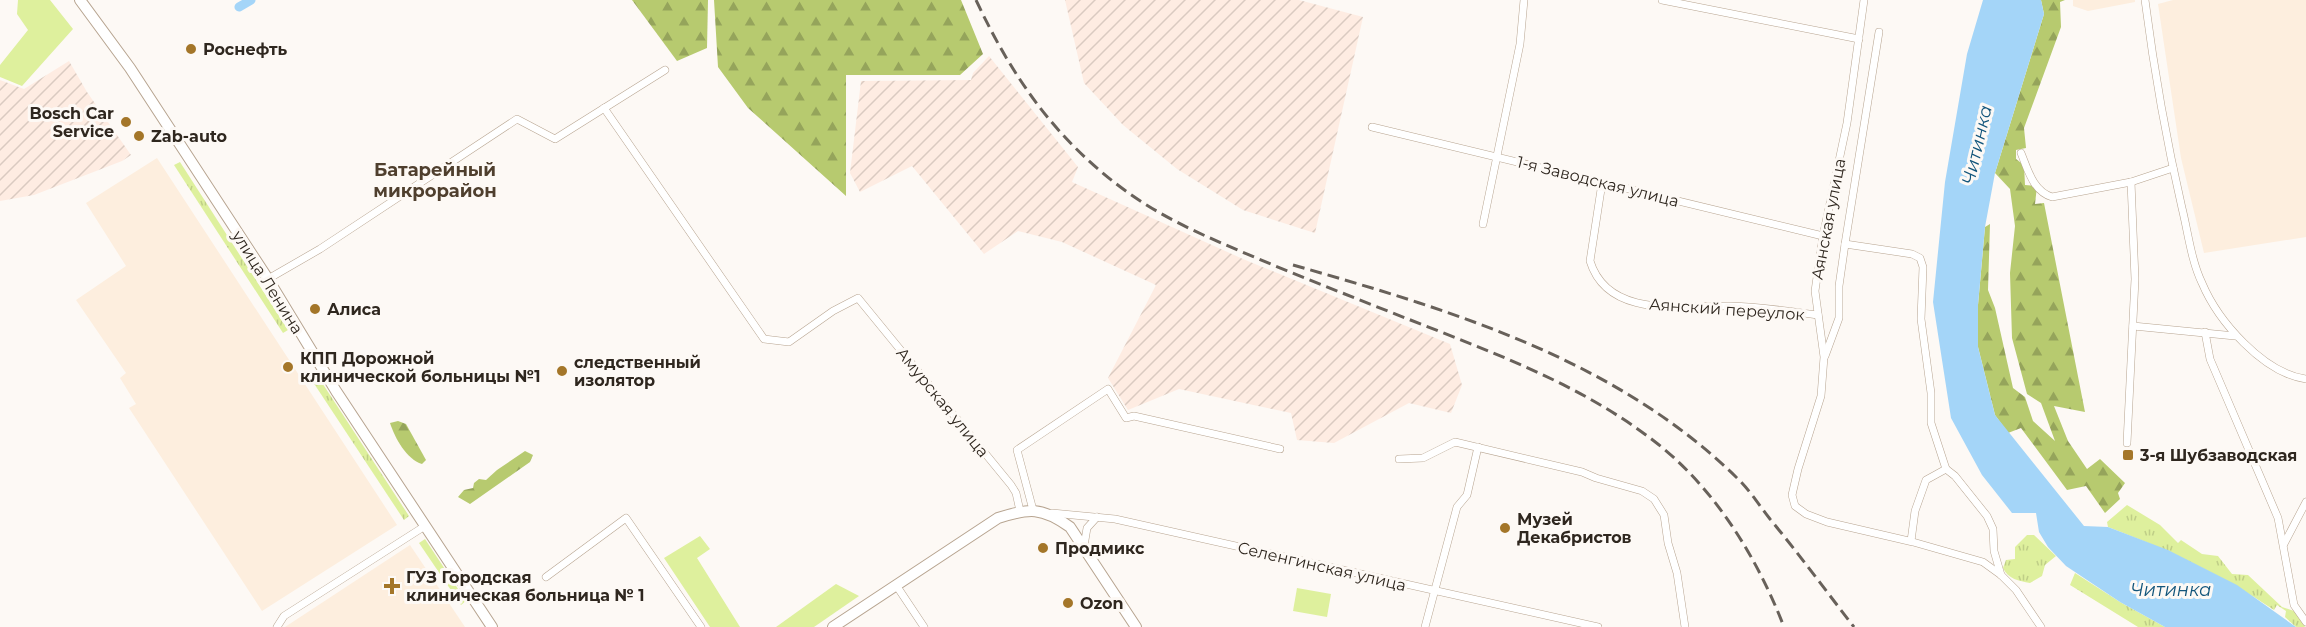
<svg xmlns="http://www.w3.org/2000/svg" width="2306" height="627" viewBox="0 0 2306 627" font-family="Montserrat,sans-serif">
<defs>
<pattern id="industrial-furrows" width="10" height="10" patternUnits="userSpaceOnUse" patternTransform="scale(1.5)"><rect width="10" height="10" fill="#feece2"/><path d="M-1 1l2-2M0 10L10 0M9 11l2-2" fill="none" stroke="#dacac1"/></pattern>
<pattern id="grass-tufts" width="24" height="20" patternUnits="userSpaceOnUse" patternTransform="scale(1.5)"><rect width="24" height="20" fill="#def09d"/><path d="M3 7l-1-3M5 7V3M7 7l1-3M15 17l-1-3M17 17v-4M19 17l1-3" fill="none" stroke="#bfce87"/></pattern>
<pattern id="forest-firs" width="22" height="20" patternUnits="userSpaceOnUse" patternTransform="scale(1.5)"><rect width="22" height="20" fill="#b7ca6f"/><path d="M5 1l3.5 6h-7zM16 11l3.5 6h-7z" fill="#95a45b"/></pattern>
</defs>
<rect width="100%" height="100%" fill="#fdf9f5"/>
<g fill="#fdeede">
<path d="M2073 0H2135V2L2088 11 2073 6Z"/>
<path d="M2173 0H2306V237L2204 253 2181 158 2158 4Z"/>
<path d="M157 158 397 525 262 611 129 408 136 404 120 378 126 373 76 300 126 266 86 203Z"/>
<path d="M410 545 465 627H285Z"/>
</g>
<g fill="url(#industrial-furrows)">
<path d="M1065 0H1299L1363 17 1315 233 1243 210 1177 169 1123 125 1084 83Z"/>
<path d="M989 56 1078 167 1072 182 1243 259 1450 344 1462 385 1451 413 1409 403 1334 443 1297 440 1291 413 1179 389 1128 410 1108 378 1156 285 1062 242 1018 231 984 254 912 166 860 192 850 173 861 81 971 80 973 73Z"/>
<path d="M69 61 87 92 131 155 122 161 34 195 0 201V80L24 89Z"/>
</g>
<g fill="url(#grass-tufts)">
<path d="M180 162 288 330 283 333 174 165Z"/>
<path d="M315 372 409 516 404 520 309 376Z"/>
<path d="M2127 505 2160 525 2178 543 2181 540 2202 554 2218 556 2232 574 2248 575 2282 607 2297 612 2305 627H2296L2285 617 2286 611 2277 605 2274 610C2221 574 2168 550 2108 527L2107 522Z"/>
<path d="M2027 535H2034L2056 556 2045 565 2042 576 2030 583C2019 581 2008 579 2003 568L2006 560 2015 559V547Z"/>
<path d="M425 539 466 601 461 605 419 543Z"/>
<path d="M2075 573 2120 602 2165 627H2138L2070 585Z"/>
</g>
<g fill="url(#forest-firs)">
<path d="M632 0H708L707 48 677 61Z"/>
<path d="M714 0H961L983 54 960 75H846V196L748 108 718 67Z"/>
<path d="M2041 0H2065L2060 2 2061 27 2024 128 2026 148 2016 150V159L2024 165 2025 185 2037 186 2035 204 2044 203 2085 412 2054 406 2068 441 2087 469 2100 459 2125 483 2118 493 2120 499 2105 513 2086 486 2067 490 2021 428 2008 433 1995 415 1978 347V305L1985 227 1990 224 1988 290 1995 308 2013 388 2025 397 2033 421 2055 441 2041 403 2027 394 2012 338 2010 273 2015 226 2010 189 1995 173 2044 14Z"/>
<path d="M398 421 406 424 426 460 422 464C406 459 395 438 390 423Z"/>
<path d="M525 451 533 455 530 462 470 504 458 497 464 490 473 488 474 483 479 479 486 480 497 470Z"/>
</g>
<g fill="#def09d">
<path d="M18 0H50L73 29 22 86 0 77V65L28 30 17 14Z"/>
<path d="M700 536 710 549 697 558 740 627H710L664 558Z"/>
<path d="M836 584 859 596 814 627H776Z"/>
<path d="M1297 588 1331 594 1327 617 1293 611Z"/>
</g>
<path fill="#a4d5f8" d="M1983 0H2041L2044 14 1995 173 1985 227 1978 305V347L1995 415 2084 526 2108 527 2168 550 2237 585 2296 627H2165L2120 602 2066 566 2048 547 2039 532 2036 513H2012L1982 475 1951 418 1933 302 1945 182 1967 54Z"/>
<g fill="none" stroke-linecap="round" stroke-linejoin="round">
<path stroke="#a4d5f8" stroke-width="9" d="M239 7 251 0"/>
<g stroke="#b7a490" stroke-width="8">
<g id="street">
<path d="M1662 0 1859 39"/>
<path d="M1864 0 1847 123 1823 236 1815 291 1824 357 1821 396 1798 469 1792 495 1795 506 1806 514 1827 522 1913 542 1983 562 2001 575 2016 590 2041 627"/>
<path d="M2145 0C2154 70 2166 139 2182 208 2188 232 2191 260 2202 283 2218 321 2263 373 2306 379"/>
<path d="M604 108 764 339 789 342 833 311 858 298 1011 485 1016 493 1020 511"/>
<path d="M1372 127 1823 236"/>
<path d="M2021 153C2028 170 2033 191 2052 197L2131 182 2173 168"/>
<path d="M1602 183 1590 261C1608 320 1685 305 1731 306 1760 307 1789 311 1818 315"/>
<path d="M1483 224 1520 44 1524 0"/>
<path d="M1845 244 1912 254 1920 258 1923 267 1921 319 1931 393V423L1946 469 1926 480 1915 511 1911 541"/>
<path d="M268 279 320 249 517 119 555 139 665 70"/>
<path d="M2133 326 2235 336"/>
<path d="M2205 332 2210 359 2278 518 2294 605 2306 622"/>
<path d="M1825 356 1839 318V286L1845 244 1879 32"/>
<path d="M2127 443 2135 279 2131 182"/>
<path d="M1399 459 1423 458 1455 442 1582 472 1596 478 1642 491 1654 499 1664 515 1668 543 1677 573 1685 627"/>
<path d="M1946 469 1955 476 1987 516 1993 529 1994 551 2001 575"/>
<path d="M1033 510 1017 450 1108 389 1126 418 1134 416 1280 449"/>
<path d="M1052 513 1115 519 1598 627"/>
<path d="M2284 544 2306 502"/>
<path d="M1084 546 1087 528 1097 517"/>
<path d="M546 577 626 518 701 627"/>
<path d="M896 585 924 627"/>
<path d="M277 627 284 616 425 526"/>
<path d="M1425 627 1457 507 1467 495 1478 447"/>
</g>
</g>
<g stroke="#b7a490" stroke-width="12">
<g id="secondary">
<path d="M80 0 130 68 268 279 336 391 492 627"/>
<path d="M833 627 998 518C1029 508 1042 507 1070 527L1136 627"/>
</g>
</g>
<use href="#street" stroke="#fff" stroke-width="7"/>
<use href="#secondary" stroke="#fff" stroke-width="10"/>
<g stroke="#68615a" stroke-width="3" stroke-dasharray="12 6" stroke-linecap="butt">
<path d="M976 0C1013 79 1058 143 1130 194 1174 225 1224 244 1273 265 1329 288 1385 310 1441 332 1517 362 1589 391 1654 441 1714 487 1757 557 1784 627"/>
<path d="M1293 265C1451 310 1615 359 1736 477 1749 489 1759 505 1770 519 1799 554 1826 591 1854 627"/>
</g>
</g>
<g fill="#a47629" stroke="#fdf9f5" stroke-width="2">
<circle cx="191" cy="49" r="6"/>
<circle cx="126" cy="122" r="6"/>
<circle cx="139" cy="136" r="6"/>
<circle cx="315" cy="309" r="6"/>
<circle cx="288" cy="367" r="6"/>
<circle cx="562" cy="371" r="6"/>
<rect x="2122" y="449" width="12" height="12" rx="3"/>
<circle cx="1505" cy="528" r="6"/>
<circle cx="1043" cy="548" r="6"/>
<path d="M389 577h6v6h6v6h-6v6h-6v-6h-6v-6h6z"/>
<circle cx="1068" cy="603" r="6"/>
</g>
<g text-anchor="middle" stroke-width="6" stroke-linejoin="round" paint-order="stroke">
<g font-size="16" font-weight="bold" fill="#2f271f" stroke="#fdf9f5" text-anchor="start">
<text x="203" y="55">Роснефть</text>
<text x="114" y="119" text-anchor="end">Bosch Car<tspan x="114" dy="18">Service</tspan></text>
<text x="151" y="142">Zab-auto</text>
<text x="327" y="315">Алиса</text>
<text x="300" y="364">КПП Дорожной<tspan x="300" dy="18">клинической больницы №1</tspan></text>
<text x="574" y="368">следственный<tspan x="574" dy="18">изолятор</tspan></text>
<text x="2140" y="461">3-я Шубзаводская</text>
<text x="1517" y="525">Музей<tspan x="1517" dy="18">Декабристов</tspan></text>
<text x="1055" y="554">Продмикс</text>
<text x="406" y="583">ГУЗ Городская<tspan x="406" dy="18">клиническая больница № 1</tspan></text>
<text x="1080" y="609">Ozon</text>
</g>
<g font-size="16" fill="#2f271f" stroke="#fdf9f5">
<text transform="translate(1598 181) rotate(14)" y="6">1-я Заводская улица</text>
<text transform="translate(1828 219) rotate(-79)" y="6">Аянская улица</text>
<text transform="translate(268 282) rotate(58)" y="6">улица Ленина</text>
<text transform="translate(1727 309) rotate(4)" y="6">Аянский переулок</text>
<text transform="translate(943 402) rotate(51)" y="6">Амурская улица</text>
<text transform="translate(1322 566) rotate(13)" y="6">Селенгинская улица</text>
</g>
<g font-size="18" font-style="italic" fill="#12557b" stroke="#fdf9f5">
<text transform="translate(1977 145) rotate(-77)" y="6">Читинка</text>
<text x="2171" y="596">Читинка</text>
</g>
<g font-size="18" font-weight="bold" fill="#4f3f2e" stroke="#fdf9f5">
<text x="435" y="176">Батарейный<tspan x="435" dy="21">микрорайон</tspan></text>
</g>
</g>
</svg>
